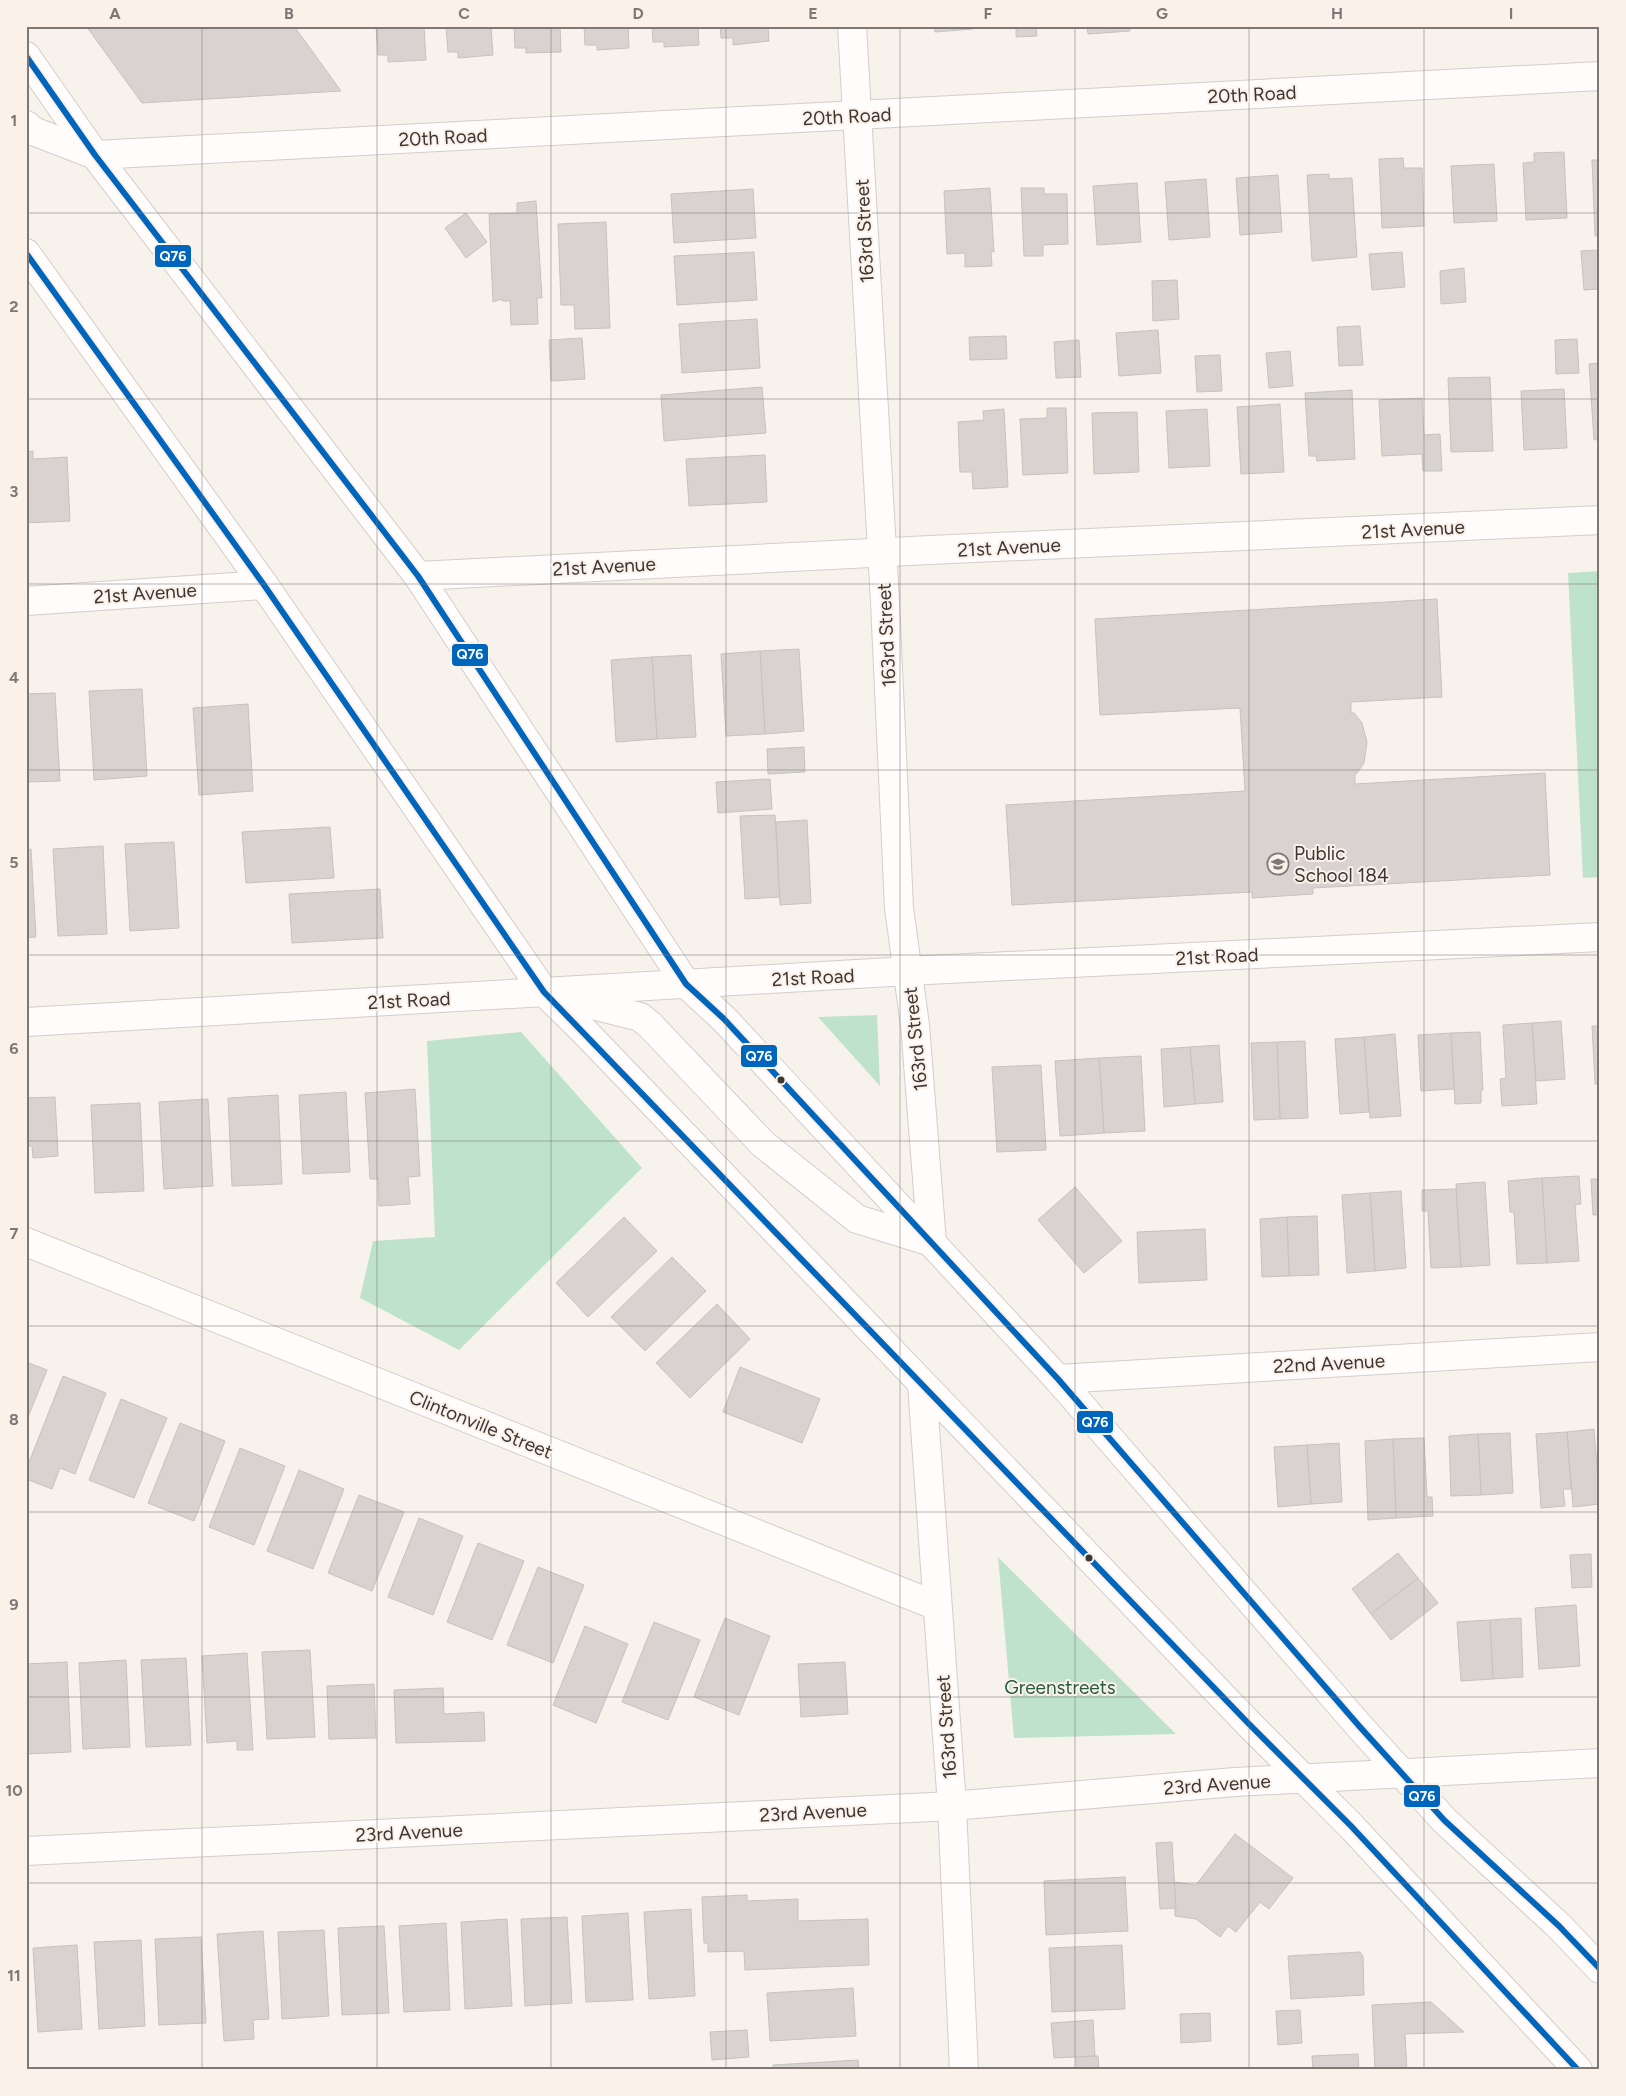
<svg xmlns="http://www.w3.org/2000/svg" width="1626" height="2096" viewBox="0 0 1626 2096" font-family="Figtree,sans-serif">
<rect width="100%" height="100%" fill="#f8f2ed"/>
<g fill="#bfe3ca">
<path d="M1600 571V877L1583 878 1568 573Z"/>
<path d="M877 1015 880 1086 818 1017Z"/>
<path d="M521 1032 642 1168 459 1350 360 1298 373 1241 435 1237 427 1041Z"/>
<path d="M998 1557 1176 1734 1014 1738Z"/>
</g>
<g fill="#d8d3d0" stroke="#c6c2be">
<path d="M86 26H294L341 91 142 103Z"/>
<path d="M376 26H424L426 60 388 62V55H378Z"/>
<path d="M446 26H491L493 55 458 58V52H448Z"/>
<path d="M514 26H560L561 52 526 53V48H515Z"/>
<path d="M584 26H628L629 48 597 50V45H585Z"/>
<path d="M652 26H698L699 45 664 47V42H653Z"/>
<path d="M720 26H768L769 41 733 45V38H721Z"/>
<path d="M935 26H972L973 29 935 32Z"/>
<path d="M1016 26H1036L1037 36 1016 37Z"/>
<path d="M1087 26H1129L1130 31 1088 34Z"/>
<path d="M1564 152 1567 218 1526 220 1523 163 1534 162V153Z"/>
<path d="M1403 158 1404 168H1422L1424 226 1382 228 1379 159Z"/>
<path d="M1592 160H1600V235L1595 236Z"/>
<path d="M1494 164 1497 221 1454 223 1451 166Z"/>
<path d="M1329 174V179L1352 178 1357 257 1312 261 1307 175Z"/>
<path d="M1278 175 1282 232 1240 235 1236 178Z"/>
<path d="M1206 179 1210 237 1169 240 1165 182Z"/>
<path d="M1137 183 1141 242 1097 245 1093 186Z"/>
<path d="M990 188 994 252 991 251 992 266 965 267V253L947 254 944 191Z"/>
<path d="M1021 188H1044V194H1067L1068 244 1043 245V256H1024Z"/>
<path d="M753 189 756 238 674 243 671 194Z"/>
<path d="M536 201 542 298H537L538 324 511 325 510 301H502V299L493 302 489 214 517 213V203Z"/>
<path d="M466 213 487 242 466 258 445 228Z"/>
<path d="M606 222 610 328 575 329 574 305H561L558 224Z"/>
<path d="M1600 250V289L1584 290 1581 251Z"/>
<path d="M754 252 757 300 677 305 674 256Z"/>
<path d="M1402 252 1405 287 1372 290 1369 254Z"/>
<path d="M1464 268 1466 302 1441 304 1440 271Z"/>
<path d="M1177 280 1179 319 1153 321 1152 281Z"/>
<path d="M757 319 760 368 682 373 679 324Z"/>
<path d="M1360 326 1363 365 1339 366 1337 327Z"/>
<path d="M1158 330 1161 373 1119 376 1116 333Z"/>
<path d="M1006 336 1007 359 970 360 969 337Z"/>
<path d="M582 338 585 379 551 381 549 340Z"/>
<path d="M1577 339 1579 373 1556 374 1555 340Z"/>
<path d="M1079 340 1081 377 1056 378 1054 342Z"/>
<path d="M1290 351 1293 386 1269 388 1266 353Z"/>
<path d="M1220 355 1222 391 1197 392 1195 356Z"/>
<path d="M1600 363V439L1594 440 1589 364Z"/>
<path d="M1490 377 1493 451 1451 452 1448 378Z"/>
<path d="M762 387 766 433 664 441 661 395Z"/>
<path d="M1564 389 1567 448 1524 450 1521 391Z"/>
<path d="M1352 390 1355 459 1317 461 1316 456H1309L1305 393Z"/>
<path d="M1422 398 1424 435 1440 434 1442 471H1423L1422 454 1382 456 1379 400Z"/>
<path d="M26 404 28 439 26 440Z"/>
<path d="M1280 404 1284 472 1241 474 1237 407Z"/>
<path d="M1047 408H1066L1068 473 1023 475 1020 419 1047 418Z"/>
<path d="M1004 409 1008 487 973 489 972 472H960L958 422 984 420 983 411Z"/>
<path d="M1207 409 1210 466 1169 468 1166 411Z"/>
<path d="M1137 412 1139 472 1094 474 1092 413Z"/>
<path d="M33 451V459L67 457 70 521 26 523V452Z"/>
<path d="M765 455 767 502 689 506 686 459Z"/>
<path d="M1437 599 1442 697 1351 702V713H1354L1362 723 1367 742 1364 763 1357 773 1355 774V784L1545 773 1550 875 1313 888V894L1252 898V892L1012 905 1006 805 1245 791 1240 708 1100 715 1095 619Z"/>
<path d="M799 649 804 731 765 734 760 651Z"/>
<path d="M760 651 765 734 726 736 721 654Z"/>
<path d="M691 655 696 737 657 739 652 657Z"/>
<path d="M652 657 657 739 616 742 611 660Z"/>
<path d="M142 689 147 776 94 780 89 691Z"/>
<path d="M55 693 60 781 26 782V694Z"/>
<path d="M248 704 253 791 199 795 193 708Z"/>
<path d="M804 747 805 772 768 774 767 749Z"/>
<path d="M770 779 772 809 718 813 716 782Z"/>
<path d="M775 815 780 897 745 899 740 816Z"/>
<path d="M807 820 811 903 780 905 776 822Z"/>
<path d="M330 827 334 878 246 883 242 832Z"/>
<path d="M174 842 179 928 130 931 125 844Z"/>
<path d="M103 846 107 934 58 936 53 849Z"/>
<path d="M31 849 36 937 26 938V850Z"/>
<path d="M380 889 383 938 292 943 289 894Z"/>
<path d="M1561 1021 1565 1079 1536 1081 1532 1023Z"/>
<path d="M1532 1023 1537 1104 1502 1106 1500 1079 1506 1078 1503 1025Z"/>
<path d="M1592 1026H1600V1084H1595Z"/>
<path d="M1480 1032 1483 1090H1481V1103L1455 1104 1451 1033Z"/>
<path d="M1451 1033 1454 1089 1421 1091 1418 1035Z"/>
<path d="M1395 1034 1401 1116 1370 1118 1364 1037Z"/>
<path d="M1364 1037 1369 1112 1340 1114 1335 1039Z"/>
<path d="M1305 1041 1308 1118 1280 1119 1277 1042Z"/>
<path d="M1277 1042 1280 1119 1254 1120 1251 1043Z"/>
<path d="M1219 1045 1223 1102 1195 1104 1190 1047Z"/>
<path d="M1190 1047 1195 1104 1164 1107 1161 1049Z"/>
<path d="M1141 1056 1145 1131 1104 1133 1099 1058Z"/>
<path d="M1099 1058 1104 1133 1060 1136 1055 1061Z"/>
<path d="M1041 1065 1046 1150 997 1152 992 1067Z"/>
<path d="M415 1089 420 1176 408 1177 410 1204 379 1206 378 1179H370L365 1093Z"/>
<path d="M346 1092 350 1172 303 1174 299 1095Z"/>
<path d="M278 1095 282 1184 232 1186 228 1098Z"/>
<path d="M55 1097 58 1156 33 1158 32 1146H26V1098Z"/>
<path d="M208 1099 213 1186 164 1189 159 1102Z"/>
<path d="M140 1103 144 1191 95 1193 91 1105Z"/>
<path d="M1579 1176 1581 1204 1575 1205 1579 1261 1547 1263 1542 1178Z"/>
<path d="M1542 1178 1547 1263 1517 1264 1514 1212H1510L1508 1181Z"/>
<path d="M1591 1179H1600V1215H1593Z"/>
<path d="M1485 1182 1490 1265 1461 1267 1456 1184Z"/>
<path d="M1075 1187 1122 1241 1084 1273 1038 1220Z"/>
<path d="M1456 1189 1461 1267 1431 1268 1428 1211H1422V1190Z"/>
<path d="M1401 1191 1406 1268 1375 1271 1370 1193Z"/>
<path d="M1370 1193 1375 1271 1347 1273 1342 1195Z"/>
<path d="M1317 1216 1319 1275 1289 1276 1287 1217Z"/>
<path d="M624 1217 657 1251 588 1317 556 1283Z"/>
<path d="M1287 1217 1289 1276 1262 1277 1260 1219Z"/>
<path d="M1205 1229 1207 1280 1139 1283 1137 1232Z"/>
<path d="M672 1257 706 1291 645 1351 611 1317Z"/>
<path d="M717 1304 750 1339 690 1398 656 1363Z"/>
<path d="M26 1362 47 1370 26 1422Z"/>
<path d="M740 1367 820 1399 802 1443 723 1412Z"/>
<path d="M63 1376 106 1393 75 1474 60 1468 52 1489 26 1479V1470Z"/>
<path d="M121 1399 167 1418 134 1498 89 1480Z"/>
<path d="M180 1423 225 1441 194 1521 148 1503Z"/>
<path d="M1594 1429 1600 1504 1573 1507 1567 1432Z"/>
<path d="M1567 1432 1571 1489H1563L1565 1506 1541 1508 1536 1434Z"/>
<path d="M1510 1433 1513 1493 1481 1495 1478 1434Z"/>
<path d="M1478 1434 1481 1495 1451 1496 1449 1436Z"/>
<path d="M1424 1438 1427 1497H1432L1433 1516 1396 1518 1393 1439Z"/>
<path d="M1393 1439 1396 1518 1368 1520 1365 1441Z"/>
<path d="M1339 1443 1342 1502 1311 1504 1307 1445Z"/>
<path d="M1307 1445 1311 1504 1278 1507 1274 1447Z"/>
<path d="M240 1448 285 1466 254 1545 209 1527Z"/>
<path d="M299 1470 344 1489 313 1569 267 1551Z"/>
<path d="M359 1495 404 1512 372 1591 328 1573Z"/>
<path d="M419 1518 463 1536 433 1615 388 1597Z"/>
<path d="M478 1543 524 1561 492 1640 447 1622Z"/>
<path d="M1398 1553 1418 1578 1371 1614 1352 1589Z"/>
<path d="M1591 1554 1592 1587 1572 1588 1570 1555Z"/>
<path d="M538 1567 584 1585 553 1663 507 1645Z"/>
<path d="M1418 1578 1438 1603 1391 1640 1371 1614Z"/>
<path d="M1576 1605 1580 1666 1539 1669 1535 1608Z"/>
<path d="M725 1618 770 1636 739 1715 694 1697Z"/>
<path d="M1521 1618 1523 1677 1493 1679 1490 1620Z"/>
<path d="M1490 1620 1493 1679 1461 1681 1457 1622Z"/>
<path d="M654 1622 700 1640 668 1720 622 1702Z"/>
<path d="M585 1626 628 1644 596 1723 553 1705Z"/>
<path d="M310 1650 315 1737 267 1739 262 1652Z"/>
<path d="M247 1653 253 1750H237V1741L207 1743 202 1656Z"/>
<path d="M186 1658 191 1745 146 1747 141 1660Z"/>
<path d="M126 1660 130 1747 83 1749 79 1663Z"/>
<path d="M67 1662 71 1752 26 1754V1664Z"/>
<path d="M845 1662 848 1714 801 1717 798 1664Z"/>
<path d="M374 1684 376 1738 329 1739 327 1686Z"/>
<path d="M443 1688 444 1714 484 1712 485 1741 396 1743 394 1690Z"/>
<path d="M1235 1834 1293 1878 1269 1909 1260 1902 1236 1932 1228 1926 1220 1937 1196 1919 1175 1916 1174 1882 1196 1885Z"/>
<path d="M1172 1842 1176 1908 1160 1909 1156 1843Z"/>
<path d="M1125 1877 1128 1931 1046 1935 1044 1881Z"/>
<path d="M747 1895V1901L798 1899V1921L868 1919 869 1965 745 1970 744 1951 708 1952V1943H704L702 1897Z"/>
<path d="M691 1909 695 1996 649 1999 644 1912Z"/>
<path d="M628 1913 633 2000 586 2002 582 1916Z"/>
<path d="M567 1917 572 2003 525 2006 521 1919Z"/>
<path d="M507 1919 512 2006 465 2009 461 1922Z"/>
<path d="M446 1923 450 2010 404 2012 399 1926Z"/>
<path d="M384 1926 389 2013 342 2015 338 1928Z"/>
<path d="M324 1930 329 2016 282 2019 278 1932Z"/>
<path d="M263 1931 269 2019 253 2020 254 2039 224 2041 217 1934Z"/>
<path d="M201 1937 206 2023 159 2025 155 1939Z"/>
<path d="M141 1940 145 2026 99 2029 94 1942Z"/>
<path d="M77 1945 82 2029 38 2032 33 1948Z"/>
<path d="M1122 1945 1125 2009 1052 2012 1049 1948Z"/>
<path d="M1360 1952 1363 1956 1364 1995 1291 1999 1288 1956Z"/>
<path d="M853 1988 856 2036 770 2041 767 1993Z"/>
<path d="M1431 2002 1464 2032 1405 2034 1407 2070H1375L1372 2005Z"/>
<path d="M1300 2010 1302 2043 1278 2045 1276 2011Z"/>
<path d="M1210 2013 1211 2041 1181 2043 1180 2014Z"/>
<path d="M1093 2020 1095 2056 1054 2058 1051 2023Z"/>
<path d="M747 2030 749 2057 712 2060 710 2032Z"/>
<path d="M1358 2054 1359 2070H1313L1312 2056Z"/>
<path d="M1098 2056 1099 2070H1077L1076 2057Z"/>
<path d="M858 2060 859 2070H773V2065Z"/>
</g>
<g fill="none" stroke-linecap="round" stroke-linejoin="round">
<g stroke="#d3ceca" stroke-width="30">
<g id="minor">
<path d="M852 26 885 602 899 908 915 1025 932 1243"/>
<path d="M95 155 1600 76"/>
<path d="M418 576 930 550 1600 520"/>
<path d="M26 601 264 585"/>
<path d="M26 1022 908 971 1600 937"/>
<path d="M26 1242 937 1606"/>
<path d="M1058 1379 1600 1347"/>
<path d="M922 1385 952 1806 964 2070"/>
<path d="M26 1851 952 1806 1235 1782 1600 1763"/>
</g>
</g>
<g stroke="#d3ceca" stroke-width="30">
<g id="primary">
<path d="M26 56 95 155 418 576 686 984 724 1019 1058 1379 1360 1727 1444 1820 1559 1926 1600 1969"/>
<path d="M26 125 33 131 95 155"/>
<path d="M26 253 264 585 544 992 583 1030 1248 1723 1351 1826 1578 2070"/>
<path d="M545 993 640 1017 650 1025 763 1144 857 1219 931 1242"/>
</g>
</g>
<use href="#minor" stroke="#fefdfc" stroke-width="28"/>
<use href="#primary" stroke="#fefdfc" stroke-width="28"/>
<g stroke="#fcf1e9" stroke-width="10">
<g id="bus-1">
<path d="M26 56 95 155 418 576 686 984 724 1019 1058 1379 1360 1727 1444 1820 1559 1926 1600 1969"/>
<path d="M26 253 264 585 544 992 1248 1723 1351 1826 1578 2070"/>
</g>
</g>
<use href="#bus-1" stroke="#0065bd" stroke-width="6"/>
</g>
<path fill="none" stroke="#7d7875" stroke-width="1" stroke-opacity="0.55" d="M202 26V2070M377 26V2070M551 26V2070M726 26V2070M900 26V2070M1075 26V2070M1249 26V2070M1424 26V2070M26 213H1600M26 399H1600M26 584H1600M26 770H1600M26 955H1600M26 1141H1600M26 1326H1600M26 1512H1600M26 1697H1600M26 1883H1600"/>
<defs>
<g id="school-ring" transform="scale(1.125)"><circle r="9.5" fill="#fcf1e9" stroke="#7d7875" stroke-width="1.5"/><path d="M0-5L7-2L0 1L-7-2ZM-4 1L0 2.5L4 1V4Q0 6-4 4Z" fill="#7d7875"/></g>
</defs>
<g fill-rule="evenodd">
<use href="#school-ring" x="1278" y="864"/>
</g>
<g fill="#3b3734" stroke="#fcf1e9" stroke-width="2">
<circle cx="781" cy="1080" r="4.5"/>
<circle cx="1089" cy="1558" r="4.5"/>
</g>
<g text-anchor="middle" stroke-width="4" stroke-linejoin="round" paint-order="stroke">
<g font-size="19" fill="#3b3734" stroke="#fcf1e9">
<text transform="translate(1252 94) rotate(-3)" y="7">20th Road</text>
<text transform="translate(847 116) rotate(-3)" y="7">20th Road</text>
<text transform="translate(443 137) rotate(-3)" y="7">20th Road</text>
<text transform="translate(864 231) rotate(-93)" y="7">163rd Street</text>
<text transform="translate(1413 529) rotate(-3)" y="7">21st Avenue</text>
<text transform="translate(1009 547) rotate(-3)" y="7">21st Avenue</text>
<text transform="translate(604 566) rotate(-3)" y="7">21st Avenue</text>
<text transform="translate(145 593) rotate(-4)" y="7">21st Avenue</text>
<text transform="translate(886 635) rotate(-93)" y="7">163rd Street</text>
<text transform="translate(1217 956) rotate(-3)" y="7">21st Road</text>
<text transform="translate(813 977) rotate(-3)" y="7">21st Road</text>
<text transform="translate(409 1000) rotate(-3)" y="7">21st Road</text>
<text transform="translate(915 1039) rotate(-96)" y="7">163rd Street</text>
<text transform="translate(1329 1363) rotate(-3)" y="7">22nd Avenue</text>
<text transform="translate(481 1424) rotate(22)" y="7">Clintonville Street</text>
<text transform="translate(946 1727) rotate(-94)" y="7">163rd Street</text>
<text transform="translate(1217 1784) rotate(-4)" y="7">23rd Avenue</text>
<text transform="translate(813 1812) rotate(-3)" y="7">23rd Avenue</text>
<text transform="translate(409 1832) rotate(-3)" y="7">23rd Avenue</text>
</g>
<g font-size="19" fill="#3b3734" stroke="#fcf1e9" text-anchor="start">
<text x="1294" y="860">Public<tspan x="1294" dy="22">School 184</tspan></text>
</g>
<g font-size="19" fill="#235c3e" stroke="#fcf1e9">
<text x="1060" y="1694">Greenstreets</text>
</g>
</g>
<g stroke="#fcf1e9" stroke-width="2">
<rect x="154" y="244" width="38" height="24" rx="5" fill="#0065bd"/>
<rect x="451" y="643" width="38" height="24" rx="5" fill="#0065bd"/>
<rect x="740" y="1044" width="38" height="24" rx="5" fill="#0065bd"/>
<rect x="1076" y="1410" width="38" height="24" rx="5" fill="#0065bd"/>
<rect x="1403" y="1784" width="38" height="24" rx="5" fill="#0065bd"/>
</g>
<g font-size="14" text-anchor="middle" font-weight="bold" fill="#fff">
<text x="173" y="261">Q76</text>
<text x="470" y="659">Q76</text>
<text x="759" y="1061">Q76</text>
<text x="1095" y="1427">Q76</text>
<text x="1422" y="1801">Q76</text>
</g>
<rect width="1626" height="2096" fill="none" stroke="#fcf1e9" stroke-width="55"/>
<rect x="28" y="28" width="1570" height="2040" fill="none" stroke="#7d7875" stroke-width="2"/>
<g font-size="16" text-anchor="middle" font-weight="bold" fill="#7d7875">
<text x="115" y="19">A</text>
<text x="289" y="19">B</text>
<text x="464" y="19">C</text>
<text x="638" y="19">D</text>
<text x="813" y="19">E</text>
<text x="988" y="19">F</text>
<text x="1162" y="19">G</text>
<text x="1337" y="19">H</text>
<text x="1511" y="19">I</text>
<text x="14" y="126">1</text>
<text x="14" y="312">2</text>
<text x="14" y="497">3</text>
<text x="14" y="683">4</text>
<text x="14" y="868">5</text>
<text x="14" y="1054">6</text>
<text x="14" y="1239">7</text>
<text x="14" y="1425">8</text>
<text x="14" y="1610">9</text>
<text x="14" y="1796">10</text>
<text x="14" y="1981">11</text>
</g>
</svg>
